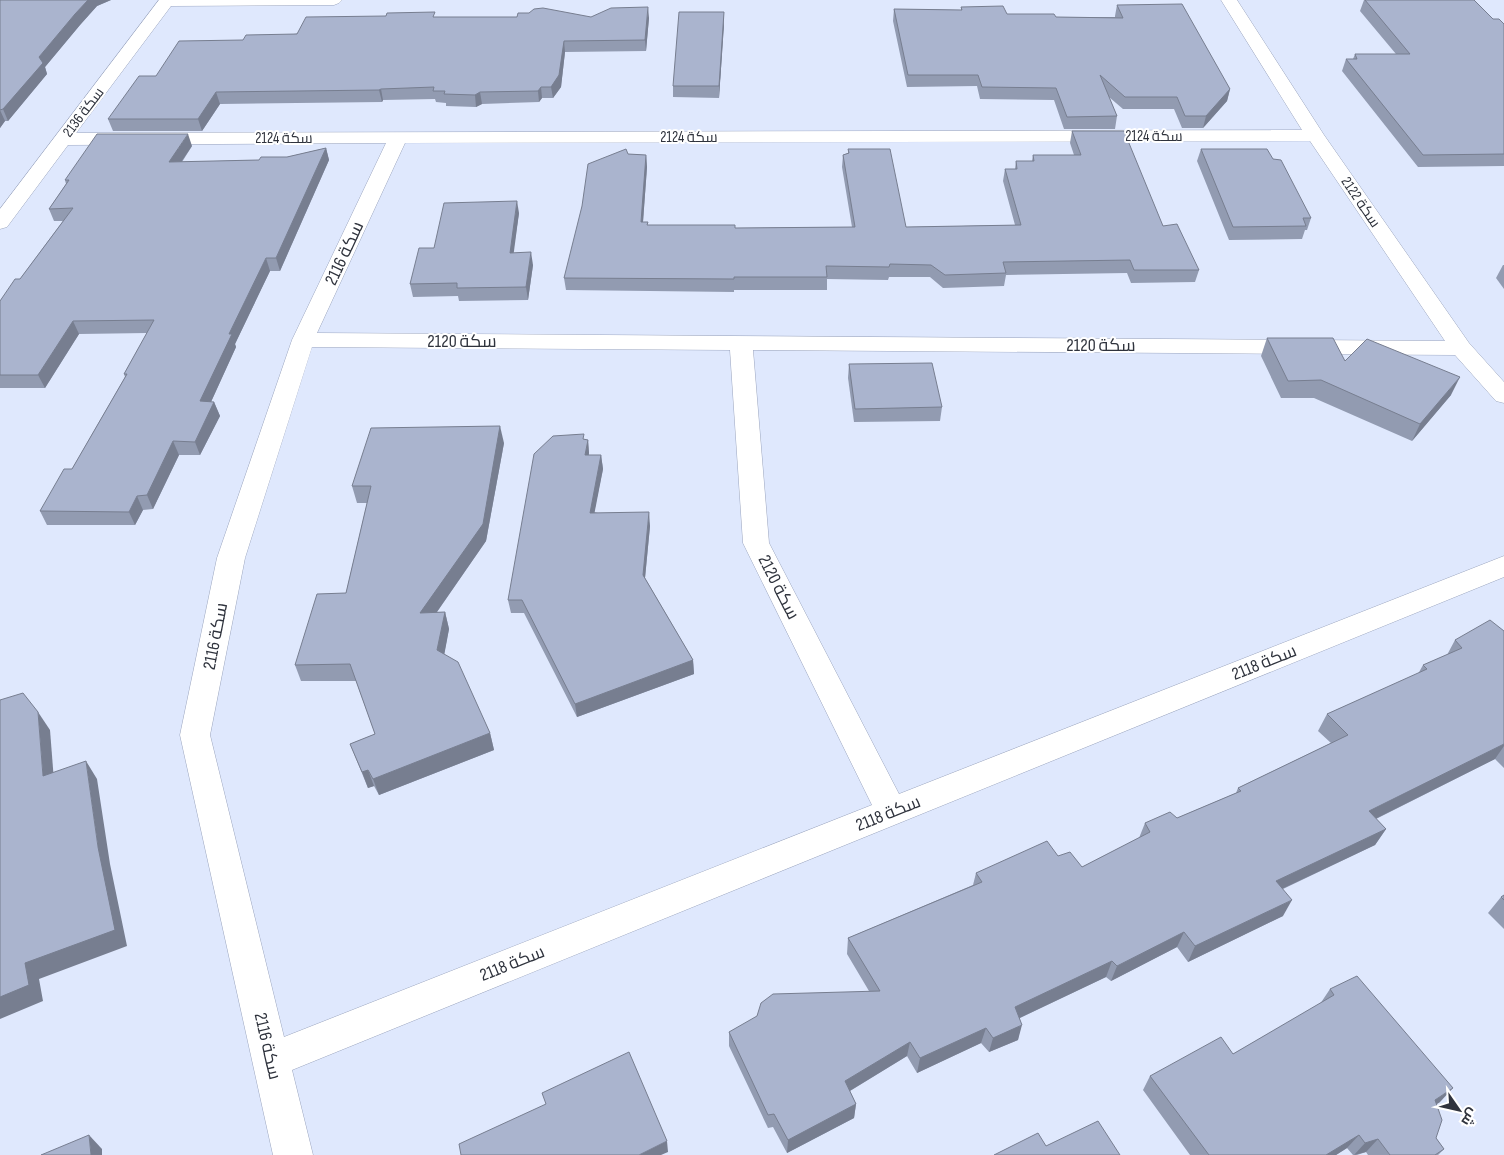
<svg xmlns="http://www.w3.org/2000/svg" width="1504" height="1155" viewBox="0 0 1504 1155" font-family="'Sofia Sans Condensed',Cairo,sans-serif">
<rect width="100%" height="100%" fill="#dfe8fd"/>
<g fill="none" stroke-linecap="round" stroke-linejoin="round">
<g stroke="#9ba5be" stroke-width="1">
<path id="minor" d="M159 0H342L339 3 334 5 171 6 76 133 1302 130 1221 0H1237L1324 135 1469 343 1504 382V403L1496 401 1455 355 753 350 769 543 899 794 1504 556V577L292 1070 313 1155H273L180 735 217 558 292 340 386 143 68 145 7 227 0 229V209ZM1310 141 1445 341 317 333 405 143ZM312 347 730 350 743 543 872 805 284 1037 210 735 245 558Z"/>
</g>
<use href="#minor" fill="#fff" fill-rule="evenodd"/>
</g>
<g fill="#929bb1">
<path d="M0 0H111L97 6 80 25 45 67 47 74 8 121H5L0 128Z"/>
<path d="M1364 0H1474L1493 19 1504 24V166L1418 167 1342 71 1346 59H1353L1355 54H1396L1360 11Z"/>
<path d="M1117 5 1230 89 1227 101 1203 128H1182L1174 109H1123L1109 97 1117 116 1115 129H1064L1054 100 980 99 977 86 907 87 893 21 894 9 961 10V7L1007 14 1056 17H1115V16Z"/>
<path d="M436 17 649 18 646 51 565 52 561 87 553 98H542L539 102 482 104 476 107 446 106V103L436 102 435 99 383 100 382 102 220 104 202 131H113L108 119 156 76 243 40Z"/>
<path d="M724 24 719 98 673 97V86Z"/>
<path d="M1072 131 1163 226 1199 270 1195 282 1131 283 1127 273 1006 275 1004 286 943 288 930 277H889L888 280 827 279V290H734V292L566 290 564 278 628 154 646 155 647 167 643 222 648 225 735 228 852 227 842 167 843 155 848 153V149L906 227 1015 225 1003 181 1005 169H1015L1016 161H1032L1033 155H1074L1070 143Z"/>
<path d="M192 146 182 162 259 160 287 157 326 148 329 160 280 271H270L235 344 236 347 211 402H214L220 416 200 455H179L153 509 143 510 135 525H47L40 511 72 469 125 377 124 374 147 333 79 334 45 388H0V301L20 279 63 221H54L49 209 66 184 65 180Z"/>
<path d="M1201 149 1273 159 1311 218 1307 230H1305L1302 239 1229 240 1197 161Z"/>
<path d="M519 213 513 253 533 265 528 300 459 301 458 296 413 297 410 284 434 248Z"/>
<path d="M1503 265H1504V289L1496 278Z"/>
<path d="M1267 338 1345 361 1451 395 1412 441 1314 398H1281L1261 356Z"/>
<path d="M849 364 942 407 940 421 854 422 848 378Z"/>
<path d="M584 439 588 440 589 455H601L603 469 594 512 650 526 645 578 693 660 694 674 577 717 524 613H511L508 600Z"/>
<path d="M504 443 486 541 437 612H445L449 629 444 654 490 733 494 750 379 795 374 786 368 788 350 744 375 734 356 681H301L295 665 346 593 367 503H357L352 486Z"/>
<path d="M1504 631V768L1495 759 1376 819 1386 829 1375 845 1283 889V916L1188 962 1177 947 1111 981 1106 977 1020 1018 1018 1040 989 1052 981 1043 917 1073 907 1056 850 1091 856 1104 854 1118 787 1153 773 1127 768 1128 729 1046V1032L869 991 847 954 848 938 973 885 976 873 1058 856 1082 867 1139 838 1145 823 1177 818 1236 793 1238 788 1331 743 1318 731 1327 714 1418 674 1423 665 1447 655 1455 640Z"/>
<path d="M1504 895V929L1488 913 1501 897Z"/>
<path d="M1330 989 1440 1102 1436 1104V1138L1444 1149 1438 1155H1368L1366 1152 1357 1155H1353L1347 1148 1336 1155H1190L1143 1090 1150 1076 1233 1054 1320 1004Z"/>
</g>
<g fill="#777e90">
<path d="M88 0H111L97 6 80 25 45 67 47 74 8 121 3 109 39 57 75 14Z"/>
<path d="M648 7 649 18 646 51 645 40Z"/>
<path d="M724 12V24L719 98V86Z"/>
<path d="M564 41 565 52 561 87 553 98 551 87Z"/>
<path d="M541 87 542 98 539 102 538 91Z"/>
<path d="M381 89 383 100 382 102 379 90Z"/>
<path d="M1230 89 1227 101 1203 128 1206 116Z"/>
<path d="M216 92 220 104 202 131 198 119Z"/>
<path d="M480 92 482 104 476 107 475 95Z"/>
<path d="M0 110 5 121 0 128Z"/>
<path d="M188 134 192 146 173 174 169 162Z"/>
<path d="M326 148 329 160 280 271 276 258Z"/>
<path d="M646 155 647 167 642 235 641 222Z"/>
<path d="M517 201 519 213 512 266 510 253Z"/>
<path d="M531 252 533 265 528 300 526 287Z"/>
<path d="M266 258 270 271 235 344 236 347 205 415 200 401 229 334Z"/>
<path d="M73 321 79 334 45 388 38 375Z"/>
<path d="M1460 377 1451 395 1412 441 1420 424Z"/>
<path d="M214 402 220 416 200 455 195 442Z"/>
<path d="M500 426 504 443 486 541 425 629 420 613Z"/>
<path d="M588 440 589 453 586 468 585 455Z"/>
<path d="M173 441 179 455 153 509 147 495Z"/>
<path d="M601 455 603 469 592 526 590 513Z"/>
<path d="M137 496 143 510 135 525 129 512Z"/>
<path d="M649 512 650 526 644 588 643 575Z"/>
<path d="M445 612 449 629 442 667 437 650Z"/>
<path d="M693 660 694 674 577 717 575 704Z"/>
<path d="M38 712 50 730 55 794 43 776Z"/>
<path d="M490 733 494 750 379 795 373 779Z"/>
<path d="M1504 744V746L1495 759 1359 827 1369 811Z"/>
<path d="M86 761 97 779 110 864 127 946 39 979 43 1001 0 1019V997L98 847Z"/>
<path d="M368 770 374 786 368 788 362 772Z"/>
<path d="M1386 829 1375 845 1267 896 1276 881Z"/>
<path d="M1292 900 1283 916 1188 962 1195 946Z"/>
<path d="M1184 932 1177 947 1111 981 1117 966Z"/>
<path d="M1112 961 1106 977 1011 1022 1015 1007Z"/>
<path d="M1022 1025 1018 1040 989 1052 993 1038Z"/>
<path d="M986 1028 981 1043 917 1073 920 1058Z"/>
<path d="M910 1042 907 1056 843 1095 845 1081Z"/>
<path d="M1453 1088 1440 1102 1422 1114 1435 1100Z"/>
<path d="M856 1104 854 1118 787 1153 788 1140Z"/>
<path d="M89 1135 102 1149V1155H91Z"/>
<path d="M1359 1135 1347 1148 1336 1155H1326Z"/>
<path d="M1378 1139 1366 1152 1354 1155 1365 1143Z"/>
<path d="M667 1141 668 1152 661 1155H639Z"/>
</g>
<g fill="#aab4ce" stroke="#777e90">
<path d="M0 0H88L75 14 39 57 43 63 3 109 0 110Z"/>
<path d="M1365 0H1474L1493 19H1499L1504 24V154L1423 155 1346 59H1357L1355 54H1410Z"/>
<path d="M1182 4 1230 89 1206 116H1185L1177 97H1125L1100 75 1117 116 1067 117 1056 88 982 87 978 75H908L894 9 962 10 961 7 1003 6 1007 14H1054L1056 17 1123 18 1117 5Z"/>
<path d="M648 7 645 40 564 41 559 75 551 87H541L538 91 480 92 475 95 444 94 445 91H433L434 87 381 89 379 90 216 92 198 119H108L139 76H156L179 41 243 40 246 35 297 34 306 17 386 16 387 13 435 12 433 17H517L518 13H529L534 9 543 8 591 17 611 8Z"/>
<path d="M679 12H724L719 86H673Z"/>
<path d="M1072 131H1124L1163 226 1177 224 1199 270H1134L1130 260 1003 262 1006 273 945 275 931 265 890 264 889 267 826 266 827 277H734V279L564 278 582 206 588 164 626 149 628 154 646 155 641 222H648L647 225H735V228L855 227 843 155 849 153 848 149H890L906 227 1021 225 1005 169H1017L1016 161H1034L1033 155H1081Z"/>
<path d="M97 134H188L169 162 259 160 261 157H287L326 148 276 258H266L229 334H232L200 401 214 402 195 442 173 441 147 495 137 496 129 512 40 511 64 469H72L127 374H124L154 320 73 321 38 375H0V301L15 279H20L73 208 49 209 69 180H65Z"/>
<path d="M1201 149H1267L1273 159 1281 160 1311 218H1303L1306 226 1233 227Z"/>
<path d="M517 201 510 253 531 252 526 287 457 288V283L410 284 419 248H434L444 203Z"/>
<path d="M1267 338H1333L1345 361 1367 339 1460 377 1420 424 1321 380 1288 381Z"/>
<path d="M932 363 942 407 855 409 849 364Z"/>
<path d="M500 426 483 524 420 613 445 612 437 650 458 662 490 733 373 779 368 770 362 772 350 744 375 734 350 664 295 665 317 594 346 593 371 486H352L371 428Z"/>
<path d="M584 434 583 439 588 440 585 455H601L590 513 649 512 643 575 693 660 575 704 522 600H508L534 454 553 436Z"/>
<path d="M1490 620 1504 631V744L1369 811 1386 829 1276 881 1292 900 1195 946 1184 932 1117 966 1112 961 1015 1007 1022 1025 993 1038 986 1028 920 1058 910 1042 845 1081 856 1104 788 1140 774 1114 768 1115 729 1032 757 1016 761 1003 773 994 880 991 848 938 982 882 976 873 1047 841 1058 856 1070 852 1082 867 1150 832 1145 823 1170 812 1177 818 1241 791 1238 788 1348 735 1327 714 1427 669 1423 665 1462 648 1455 640Z"/>
<path d="M23 693 38 712 43 776 86 761 98 847 115 930 25 963 29 985 0 997V700Z"/>
<path d="M1504 895V900L1501 897Z"/>
<path d="M1357 976 1453 1088 1435 1100 1442 1120 1436 1138 1444 1149 1435 1155H1390L1378 1139 1365 1143 1359 1135 1326 1155H1209L1150 1076 1221 1037 1233 1054 1334 995 1330 989Z"/>
<path d="M629 1052 667 1141 639 1155H461L459 1144 546 1104 542 1093Z"/>
<path d="M1098 1121 1120 1155H994L1038 1133 1046 1146Z"/>
<path d="M89 1135 91 1155H41Z"/>
</g>
<g text-anchor="middle" stroke-width="4" stroke-linejoin="round" paint-order="stroke">
<g font-size="15" fill="#2f333d" stroke="#fff">
<text transform="translate(83 112) rotate(-53)" y="5">سكة 2136</text>
<text x="1154" y="141">سكة 2124</text>
<text x="689" y="142">سكة 2124</text>
<text x="284" y="143">سكة 2124</text>
<text transform="translate(1361 202) rotate(56)" y="5">سكة 2122</text>
</g>
<g font-size="18" fill="#2f333d" stroke="#fff">
<text transform="translate(344 253) rotate(-65)" y="6">سكة 2116</text>
<text x="462" y="347">سكة 2120</text>
<text x="1101" y="351">سكة 2120</text>
<text transform="translate(779 587) rotate(63)" y="6">سكة 2120</text>
<text transform="translate(215 636) rotate(-79)" y="6">سكة 2116</text>
<text transform="translate(1264 662) rotate(-22)" y="6">سكة 2118</text>
<text transform="translate(888 813) rotate(-22)" y="6">سكة 2118</text>
<text transform="translate(512 963) rotate(-22)" y="6">سكة 2118</text>
<text transform="translate(268 1046) rotate(77)" y="6">سكة 2116</text>
</g>
</g>
<g transform="translate(1459 1110) rotate(124)" stroke="#ffffff" stroke-width="4" paint-order="stroke">
<path d="M0-4L9 19L0 12L-9 19Z" fill="#2f333d"/>
<text y="-8" font-size="14" font-weight="bold" text-anchor="middle" fill="#2f333d">ش</text>
</g>
</svg>
